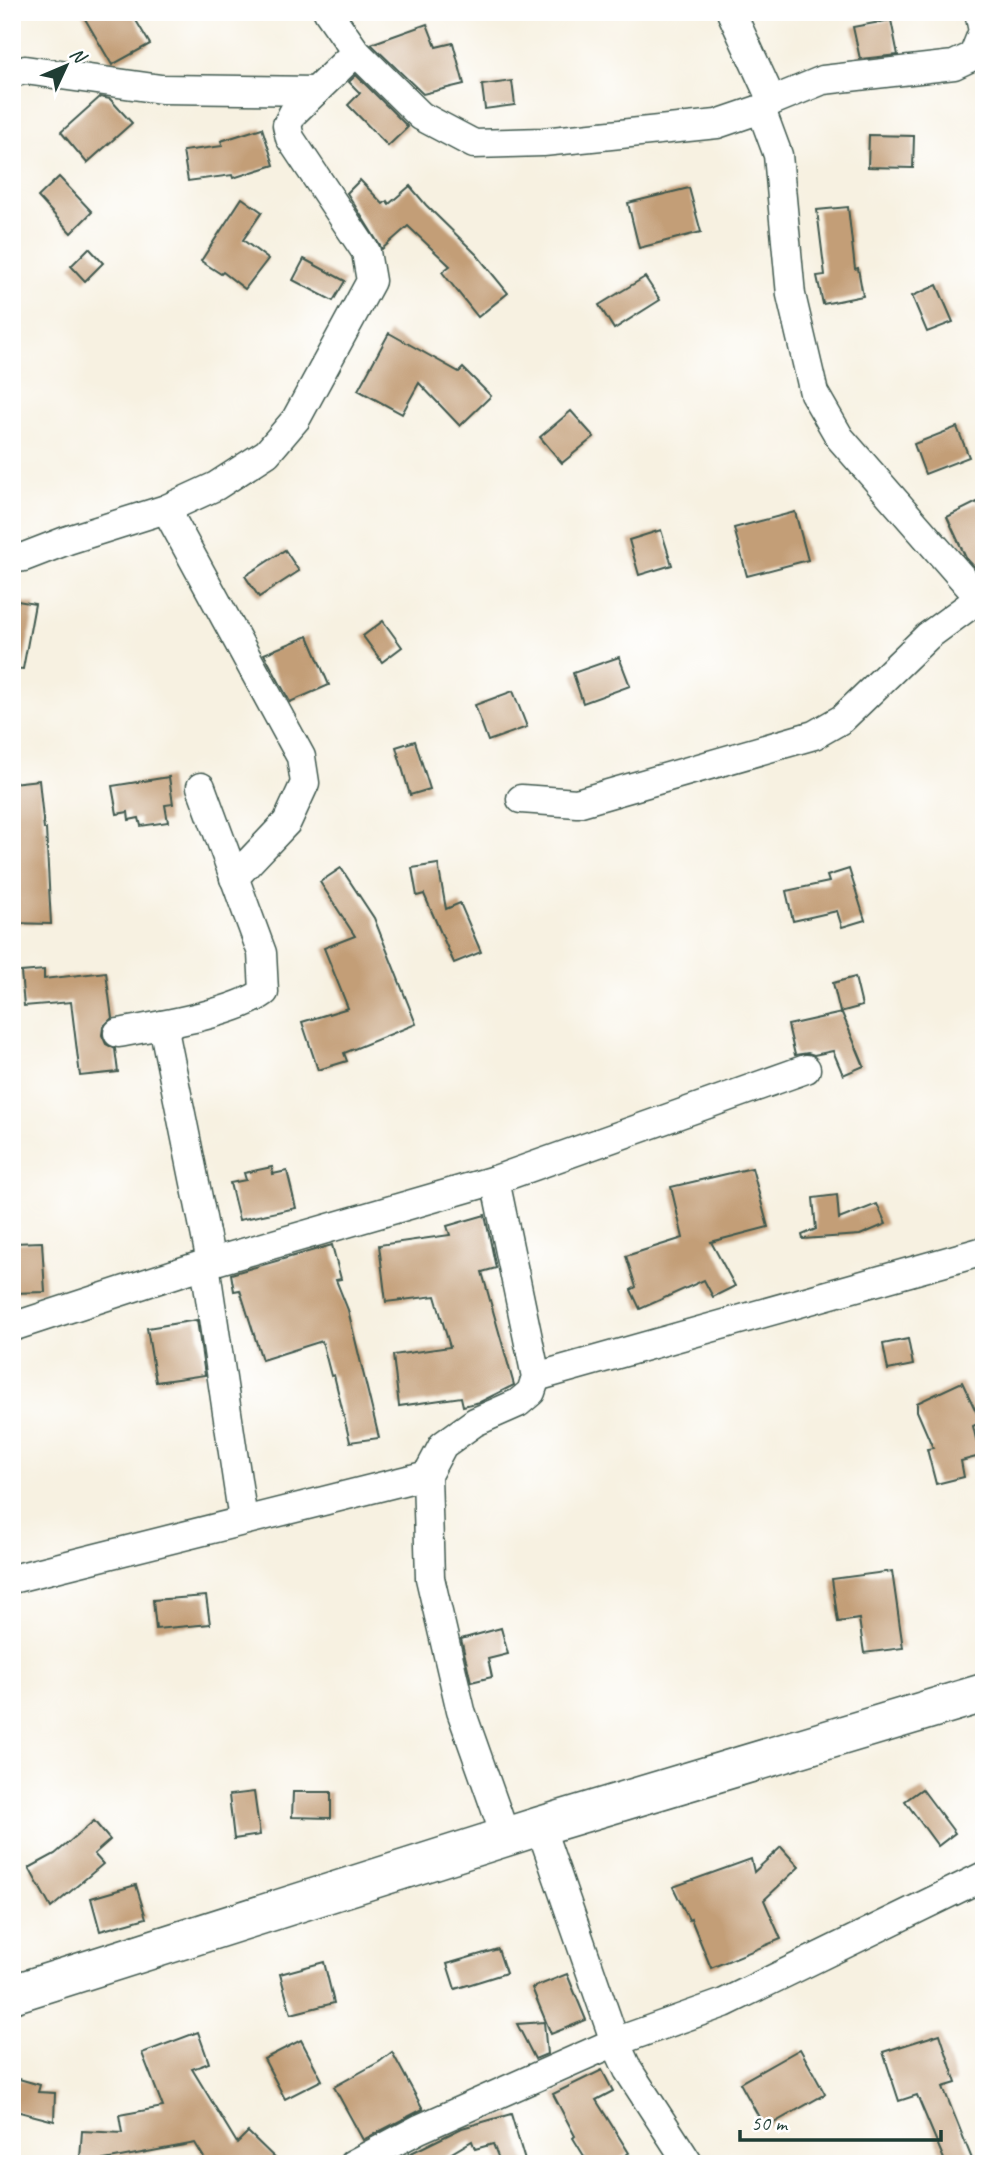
<svg xmlns="http://www.w3.org/2000/svg" width="996" height="2176" viewBox="0 0 996 2176" font-family="Caveat,sans-serif">
<rect width="100%" height="100%" fill="#fff"/>
<filter id="ink" filterUnits="userSpaceOnUse"><feTurbulence type="fractalNoise" baseFrequency=".0143" numOctaves="2"/><feDisplacementMap in="SourceGraphic" scale="14" xChannelSelector="R" yChannelSelector="G"/><feConvolveMatrix kernelMatrix="1 2 1 2 8 2 1 2 1" color-interpolation-filters="sRGB"/></filter>
<filter id="wash" filterUnits="userSpaceOnUse"><feTurbulence type="fractalNoise" baseFrequency=".00686" numOctaves="4" result="noise"/><feDisplacementMap in="SourceGraphic" scale="28" xChannelSelector="R" yChannelSelector="G"/><feGaussianBlur stdDeviation="1.57" result="paint"/><feColorMatrix in="noise" values="0 0 0 0 0 0 0 0 0 0 0 0 0 0 0 0 0 1.4 0 .05"/><feComposite in="paint" operator="in"/></filter>
<g filter="url(#wash)">
<rect width="100%" height="100%" fill="#f7f1e1"/>
<g id="blocks">
<g fill="#c39e77">
<path d="M81 12H131L150 44 112 65Z"/>
<path d="M891 20 898 55 860 59 853 27Z"/>
<path d="M427 24 436 47 453 43 464 84 423 94 371 44Z"/>
<path d="M356 75 408 127 388 146 348 105 360 93 349 82Z"/>
<path d="M512 81 515 105 485 109 482 85Z"/>
<path d="M100 97 110 99 132 123 87 163 61 132Z"/>
<path d="M262 128 274 165 233 178 232 175 188 181 183 151 223 146 221 141Z"/>
<path d="M869 135 914 136 913 168 868 167Z"/>
<path d="M59 177 92 212 71 233 38 197Z"/>
<path d="M360 180 383 204 387 201 389 204 410 186 426 205 477 255 508 293 478 317 442 272 450 266 408 226 382 249 347 193Z"/>
<path d="M689 188 701 232 639 248 628 203Z"/>
<path d="M242 198 262 212 243 240 268 259 245 289 223 272 221 274 201 261Z"/>
<path d="M848 207 855 269 858 268 863 296 823 304 817 276 825 275 817 210Z"/>
<path d="M89 248 103 263 85 281 71 266Z"/>
<path d="M304 259 345 281 333 301 293 280Z"/>
<path d="M645 277 660 300 614 329 599 305Z"/>
<path d="M937 285 953 322 927 332 912 296Z"/>
<path d="M389 333 459 372 463 368 491 396 460 426 419 383 402 414 358 390Z"/>
<path d="M571 411 594 437 562 463 540 437Z"/>
<path d="M957 427 969 457 925 474 914 444Z"/>
<path d="M977 502 984 515V577L966 558 947 517Z"/>
<path d="M795 512 808 560 747 576 734 528Z"/>
<path d="M661 530 672 565 639 575 629 540Z"/>
<path d="M285 550 299 571 259 597 245 576Z"/>
<path d="M12 600 35 604 23 669 12 668Z"/>
<path d="M383 621 402 647 382 662 363 636Z"/>
<path d="M308 636 329 685 290 702 264 654Z"/>
<path d="M619 657 630 686 583 703 573 673Z"/>
<path d="M513 691 527 727 488 741 475 705Z"/>
<path d="M415 741 430 789 410 795 396 747Z"/>
<path d="M169 777 173 804 165 805 168 822 141 826 139 818 129 820 128 812 117 814 112 786Z"/>
<path d="M39 780 44 829H46L51 924 12 923V783Z"/>
<path d="M438 864 446 909 460 903 481 952 454 963 424 894 417 896 412 868Z"/>
<path d="M341 868 374 918 416 1024 344 1053 347 1061 318 1070 302 1022 348 1008 324 948 355 936 320 882Z"/>
<path d="M849 869 865 920 842 927 837 911 793 921 786 891 829 882 827 876Z"/>
<path d="M44 970V979L106 972 112 1018 103 1027 102 1035 106 1044 115 1049 118 1072 80 1076 71 1002 24 1006 21 972Z"/>
<path d="M855 977 862 1006 840 1012 833 983Z"/>
<path d="M842 1013 864 1066 843 1075 833 1051 814 1055 808 1053 795 1055 788 1025Z"/>
<path d="M272 1167 273 1174 287 1171 296 1208 239 1220 230 1183 246 1180 244 1173Z"/>
<path d="M752 1168 768 1227 711 1242 735 1286 713 1297 704 1280 640 1309 631 1290 636 1287 626 1256 683 1238 671 1187Z"/>
<path d="M837 1195 839 1219 877 1204 886 1224 860 1235 803 1239 802 1235 816 1229 813 1198Z"/>
<path d="M485 1215 496 1268 482 1272 514 1385 480 1402 463 1406 461 1397 399 1406 393 1355 450 1347 435 1296 386 1302 379 1245 450 1235 447 1226Z"/>
<path d="M42 1242 45 1292 12 1293V1243Z"/>
<path d="M332 1245 341 1279 336 1280 348 1310 379 1438 350 1442 334 1375 331 1376 322 1341 262 1360 240 1290 234 1291 231 1274Z"/>
<path d="M197 1320 205 1375 156 1382 147 1328Z"/>
<path d="M908 1339 913 1365 888 1370 883 1344Z"/>
<path d="M962 1382 981 1422 973 1426 980 1456 961 1461 964 1477 936 1484 927 1449 933 1448 917 1411V1403Z"/>
<path d="M892 1571 903 1648 864 1653 859 1619 838 1622 832 1579Z"/>
<path d="M206 1596 210 1624 156 1629 153 1600Z"/>
<path d="M501 1628 508 1654 488 1659 492 1677 471 1682 461 1639Z"/>
<path d="M922 1789 955 1833 938 1846 905 1801Z"/>
<path d="M254 1792 260 1835 234 1839 229 1795Z"/>
<path d="M293 1792H331V1818L292 1817Z"/>
<path d="M94 1821 110 1840 94 1854 103 1864 51 1908 29 1868 55 1854Z"/>
<path d="M781 1847 799 1867 764 1900 781 1939 711 1968 691 1919 689 1920 673 1887 751 1859 754 1872Z"/>
<path d="M136 1885 146 1918 100 1931 91 1898Z"/>
<path d="M498 1949 506 1973 455 1989 447 1964Z"/>
<path d="M324 1962 334 2003 291 2014 280 1974Z"/>
<path d="M567 1974 586 2020 551 2034 532 1988Z"/>
<path d="M544 2022 547 2054 535 2059 517 2024Z"/>
<path d="M198 2032 209 2063 192 2069 237 2143 248 2132 281 2164H208L195 2143 99 2161 80 2159 82 2131 122 2133 119 2115 163 2107 142 2053Z"/>
<path d="M940 2034 956 2083 943 2087 974 2164H946L917 2095 899 2101 883 2052Z"/>
<path d="M301 2040 322 2080 285 2099 264 2059Z"/>
<path d="M800 2049 825 2094 765 2128 740 2083Z"/>
<path d="M392 2052 423 2109 363 2140 334 2087 379 2062Z"/>
<path d="M602 2070 613 2091 596 2100 629 2153 611 2164H589L573 2138 575 2136 553 2094Z"/>
<path d="M12 2077 40 2085 38 2092 55 2093 54 2121 12 2110Z"/>
<path d="M511 2114 526 2164H501L493 2144 475 2149 472 2141 433 2164H389L462 2128Z"/>
</g>
</g>
</g>
<g filter="url(#ink)">
<use href="#blocks" fill-opacity="0" stroke="#3f584e" stroke-width="2"/>
<g fill="none" stroke-linecap="round" stroke-linejoin="round">
<g stroke="#3f584e" stroke-width="31">
<g id="street">
<path d="M328 12 356 52 421 116 474 144 543 142 717 124 761 109 772 101 823 80 954 65 973 56 983 31 979 12"/>
<path d="M731 12 772 101"/>
<path d="M12 73 25 70 161 89 316 91"/>
<path d="M761 109 778 155 791 295 814 393 840 438 984 603"/>
<path d="M166 509 301 757 305 783 287 822 234 878"/>
<path d="M12 559 24 557 68 540 166 509 216 486 267 453 296 419 371 281 366 252 290 138 287 125 293 113 356 52"/>
<path d="M521 799 577 803 814 735 842 719 928 636 984 595"/>
<path d="M163 1025 211 1262"/>
<path d="M118 1033C156 1026 234 1014 264 992L262 953 201 787"/>
<path d="M495 1180 536 1377 531 1392 518 1403 475 1422 443 1445 427 1475 430 1578 461 1711 506 1838"/>
<path d="M205 1264 243 1520"/>
<path d="M12 1327 205 1264 495 1180 806 1069"/>
<path d="M536 1377 984 1251"/>
<path d="M12 1579 427 1475"/>
<path d="M540 1826 615 2042 628 2070 689 2164"/>
<path d="M353 2164 419 2129 615 2042 724 2003 984 1876"/>
</g>
</g>
<g stroke="#3f584e" stroke-width="41">
<path id="primary" d="M12 1994 540 1826 984 1693"/>
</g>
<use href="#street" stroke="#fff" stroke-width="28"/>
<use href="#primary" stroke="#fff" stroke-width="38"/>
</g>
</g>
<rect width="996" height="2176" fill="none" stroke="#fff" stroke-width="42"/>
<g transform="translate(66 66) rotate(46)" stroke="#ffffff" stroke-width="5" paint-order="stroke">
<path d="M0-5L12 26L0 18L-12 26Z" fill="#1f3d34"/>
<text y="-10" font-size="19" font-weight="bold" text-anchor="middle" fill="#1f3d34">N</text>
</g>
<path d="M740 2130v10h201v-10" fill="none" stroke="#1f3d34" stroke-width="3.5"/>
<text x="751" y="2130" font-size="21" fill="#1f3d34" stroke="#ffffff" stroke-width="5" paint-order="stroke">50 m</text>
</svg>
